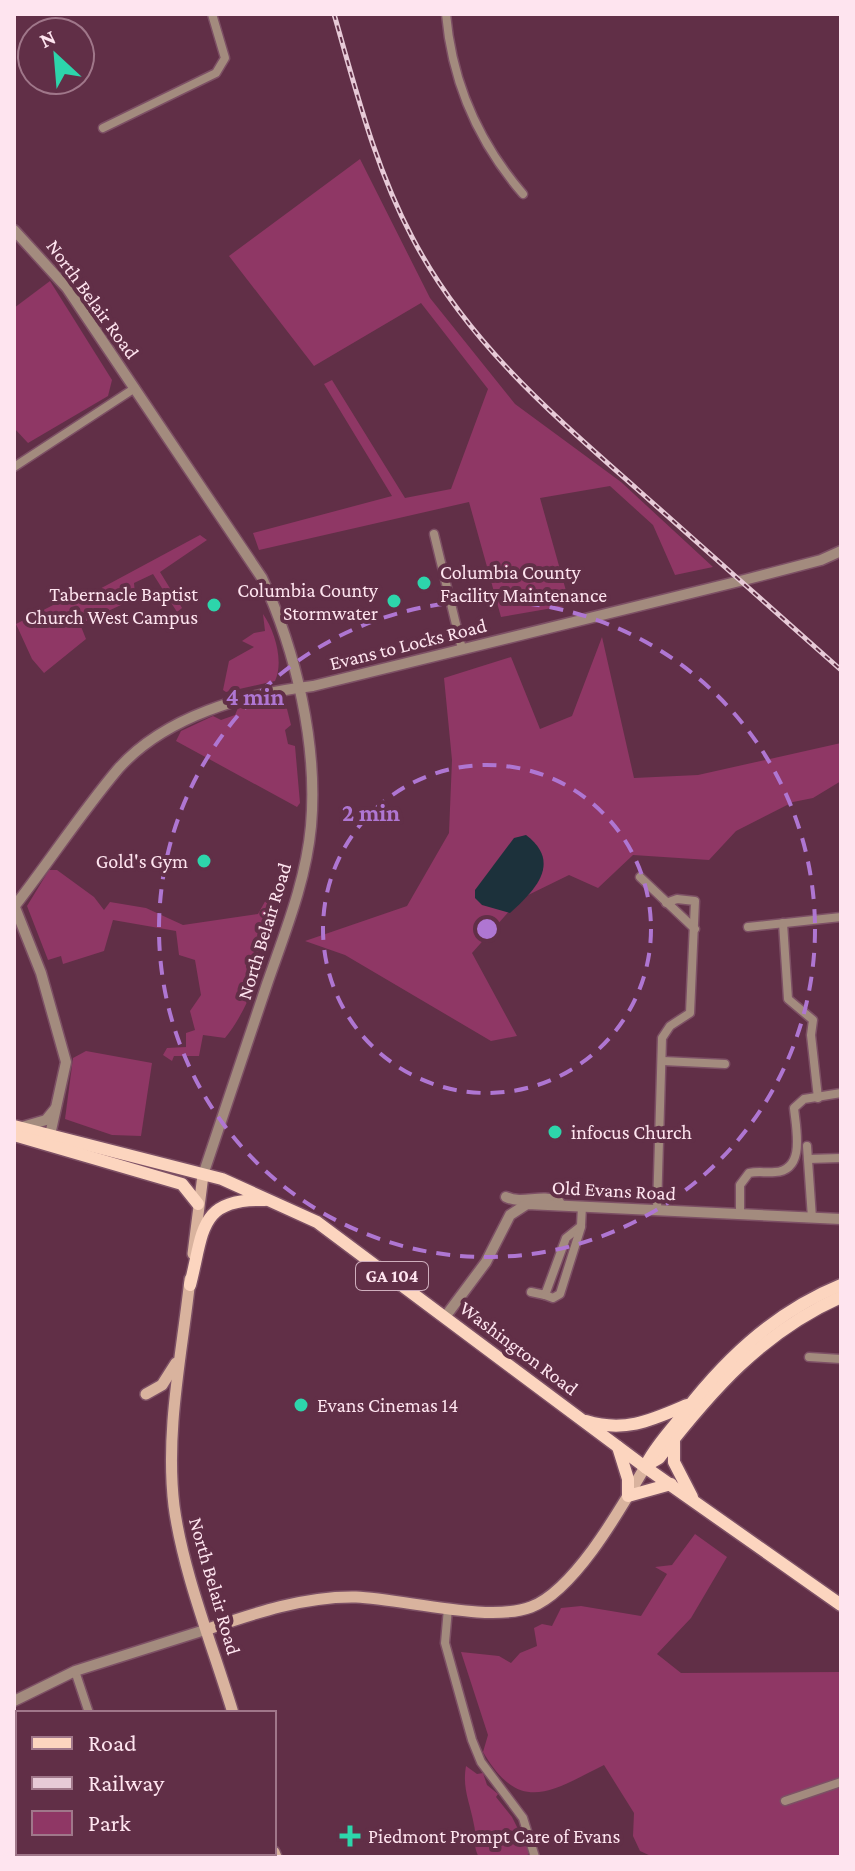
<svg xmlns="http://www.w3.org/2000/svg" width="855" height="1871" viewBox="0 0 855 1871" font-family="'Crimson Pro',serif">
<rect width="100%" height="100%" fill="#612f47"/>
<g fill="#8f3765">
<path d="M360 159 430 298 515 404 621 482 713 567 675 575 653 525 610 486 540 498 570 605 501 617 469 502 259 550 253 533 392 496 324 384 332 380 405 498 451 489 488 389 421 303 314 366 229 256Z"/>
<path d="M50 281 112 380 108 396 28 443 14 428V308Z"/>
<path d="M200 535 207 540 160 572 182 608 177 612 153 574 134 583 135 594 121 605 80 624 86 639 44 673 32 659 16 624 61 601 94 592Z"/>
<path d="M263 614C275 631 284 662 275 681L226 692 223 690 229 661 254 647 242 641 254 633 265 631Z"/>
<path d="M602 637 634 778 698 775 841 743V781L813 798 793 802 736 831 709 860 633 855 598 888 569 875 520 899 472 953 517 1036 491 1041 345 955 305 941 407 906 449 833 452 760 444 678 511 657 540 729 572 716Z"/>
<path d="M277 703 287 709 291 725 285 730 288 744 295 746 300 803 297 807 176 741 181 731 213 716 221 720 235 715 238 708Z"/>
<path d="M49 870H57L94 897 104 910 110 902 146 908 183 925 258 914 276 882 286 887C273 933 255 1002 225 1038L203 1035 199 1056H174L172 1061 163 1055 167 1048 186 1047V1033L195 1030 190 1011 201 995 195 960 179 955 176 931 113 920 104 951 63 964 61 956 48 960 27 906Z"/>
<path d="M86 1051 152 1063 141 1136 112 1135 65 1119 73 1058Z"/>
<path d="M695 1534 727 1557 691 1618 657 1654 681 1673 841 1672V1857H653L640 1851 633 1836 634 1813 604 1765C550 1792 520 1815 483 1752L488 1735 461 1652 499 1656 511 1663 520 1653 537 1646 534 1628 542 1624 552 1626 561 1608 581 1606 641 1616 667 1574 655 1567 672 1565Z"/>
<path d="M466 1766 477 1774 483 1773 487 1785 498 1794 496 1797 512 1817 529 1851 527 1857H479C472 1845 477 1838 474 1825 470 1802 462 1789 466 1766Z"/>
</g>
<path fill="#1c313b" d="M526 835C563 863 534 891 510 913L482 905 475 898V890L514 838Z"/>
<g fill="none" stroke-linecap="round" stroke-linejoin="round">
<g stroke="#7d5065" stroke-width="11">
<g id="minor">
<path d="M446 14C452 82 479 143 523 194"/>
<path d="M103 128 216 73 225 58 212 14"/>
<path d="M14 467 135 388"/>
<path d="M434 534 462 649"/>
<path d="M640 877 695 929"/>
<path d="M783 923 788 999 813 1020 811 1035 818 1098"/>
<path d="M748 927 841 917"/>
<path d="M663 1061 725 1064"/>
<path d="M807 1146 812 1218"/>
<path d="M808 1159 841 1158"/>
<path d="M657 1210 662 1038 670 1026 690 1013 695 901 677 899 666 903"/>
<path d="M740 1214V1185L749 1173C758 1171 766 1173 775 1172 806 1170 796 1129 794 1108L804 1099 841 1093"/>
<path d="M531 1292 545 1295 566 1238 581 1226 582 1206"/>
<path d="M545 1295 553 1298 560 1294 581 1227"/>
<path d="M809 1357 841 1359"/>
<path d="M448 1608 445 1643 472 1740 481 1762 523 1818 535 1857"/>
<path d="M75 1671 89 1713"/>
<path d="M785 1801 841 1782"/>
<path d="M116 1853 117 1857"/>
</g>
</g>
<g stroke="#7d5065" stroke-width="13">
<g id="tertiary">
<path d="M14 230 67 288 262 578C296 651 318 745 311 826 306 881 285 932 267 984 246 1047 225 1111 203 1175"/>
<path d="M14 905 41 973 66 1062 50 1135"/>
<path d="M14 907C49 862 81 813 118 769 165 716 245 694 313 686L748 579 821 560 841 551"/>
<path d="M22 1127 46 1120 55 1109"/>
<path d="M506 1197C524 1205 541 1193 559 1202"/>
<path d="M445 1317 486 1262 510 1215 527 1204 841 1219"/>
<path d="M14 1701 75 1671 208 1629"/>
</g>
</g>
<g stroke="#7d5065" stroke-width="14">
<g id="secondary">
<path d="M193 1254 203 1175"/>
<path d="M190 1279C182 1354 165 1430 174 1506 183 1573 213 1647 233 1713"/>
<path d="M146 1394 162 1385 176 1363"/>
<path d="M208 1629C255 1613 305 1596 356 1597 404 1599 489 1623 531 1607 575 1590 621 1508 645 1467"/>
<path d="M274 1852 276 1857"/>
</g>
</g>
<g stroke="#7d5065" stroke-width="15">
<g id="primary">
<path d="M14 1126 222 1179 317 1222 645 1467 841 1605"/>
<path d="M14 1135 182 1184 198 1204"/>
<path d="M190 1285C204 1231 198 1198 265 1200"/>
<path d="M586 1421C625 1433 652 1420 687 1405"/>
<path d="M674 1440V1462L692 1497"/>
<path d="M618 1447 628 1479V1496L671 1484"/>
<path d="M647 1465 659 1458C711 1391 762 1332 841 1297"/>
<path d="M645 1467C653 1450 665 1437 677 1422 720 1364 772 1313 841 1285"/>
</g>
</g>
<use href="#minor" stroke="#a38b7e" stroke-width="8"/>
<use href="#tertiary" stroke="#a38b7e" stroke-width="10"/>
<use href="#secondary" stroke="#d9b39e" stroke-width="11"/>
<use href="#primary" stroke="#fcd5bf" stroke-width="12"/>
<g stroke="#e7cad7" stroke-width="5">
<path id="rail" d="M334 14C356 90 375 167 412 237 466 341 551 413 637 489 705 549 773 610 841 670"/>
</g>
<use href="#rail" stroke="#612f47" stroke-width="2" stroke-dasharray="6" stroke-linecap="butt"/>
</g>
<g fill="none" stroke="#af76d2" stroke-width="4" stroke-dasharray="14 10">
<circle cx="487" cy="929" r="164"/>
<circle cx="487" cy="929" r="328"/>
</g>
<g fill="#2dd5ab" stroke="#612f47" stroke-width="3">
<circle cx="424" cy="583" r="8"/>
<circle cx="394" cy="601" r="8"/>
<circle cx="214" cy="605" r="8"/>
<circle cx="204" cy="861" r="8"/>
<circle cx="555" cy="1132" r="8"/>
<circle cx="301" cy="1405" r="8"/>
<path d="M346 1824h8v8h8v8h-8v8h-8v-8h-8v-8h8z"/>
</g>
<g text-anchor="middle" stroke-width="8" stroke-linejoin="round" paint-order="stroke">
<rect fill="#612f47" stroke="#cfaebd" stroke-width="2" x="356" y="1262" width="72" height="28" rx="6"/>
<g font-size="18" font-weight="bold" fill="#fee4ef">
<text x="392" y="1282">GA 104</text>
</g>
<g font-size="20" fill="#fee4ef" stroke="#612f47">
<text transform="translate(93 299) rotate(54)" y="7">North Belair Road</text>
<text transform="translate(408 644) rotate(-14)" y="7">Evans to Locks Road</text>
<text transform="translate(264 931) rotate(-73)" y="7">North Belair Road</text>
<text transform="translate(614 1190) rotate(3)" y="7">Old Evans Road</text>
<text transform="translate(519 1348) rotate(37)" y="7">Washington Road</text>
<text transform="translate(215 1586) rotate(74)" y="7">North Belair Road</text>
</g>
<g font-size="20" fill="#fee4ef" stroke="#612f47" text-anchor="start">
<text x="440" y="579">Columbia County<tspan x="440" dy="23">Facility Maintenance</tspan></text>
<text x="378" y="597" text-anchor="end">Columbia County<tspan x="378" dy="23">Stormwater</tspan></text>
<text x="198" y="601" text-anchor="end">Tabernacle Baptist<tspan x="198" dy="23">Church West Campus</tspan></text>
<text x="188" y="868" text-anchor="end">Gold's Gym</text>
<text x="571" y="1139">infocus Church</text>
<text x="317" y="1412">Evans Cinemas 14</text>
<text x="368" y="1843">Piedmont Prompt Care of Evans</text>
</g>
</g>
<circle cx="487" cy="929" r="12" fill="#af76d2" stroke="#612f47" stroke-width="4"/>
<g font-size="24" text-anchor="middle" font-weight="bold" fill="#af76d2" stroke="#612f47" stroke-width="8" stroke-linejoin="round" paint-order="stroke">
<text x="255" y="705">4 min</text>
<text x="371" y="821">2 min</text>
</g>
<rect width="855" height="1871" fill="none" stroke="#fee4ef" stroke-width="32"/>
<rect x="16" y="1711" width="260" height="144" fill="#612f47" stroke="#a0778a" stroke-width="2"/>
<rect x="32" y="1737" width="40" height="12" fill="#fcd5bf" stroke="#a0778a" stroke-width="2"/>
<text x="88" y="1751" font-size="24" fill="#fee4ef">Road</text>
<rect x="32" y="1777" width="40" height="12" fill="#e7cad7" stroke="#a0778a" stroke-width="2"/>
<text x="88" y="1791" font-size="24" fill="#fee4ef">Railway</text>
<rect x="32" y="1811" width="40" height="24" fill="#8f3765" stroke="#a0778a" stroke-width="2"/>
<text x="88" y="1831" font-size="24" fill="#fee4ef">Park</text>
<g transform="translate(56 56) rotate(334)"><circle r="38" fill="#612f47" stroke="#a0778a" stroke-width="2"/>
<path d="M0-6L14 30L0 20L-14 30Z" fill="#2dd5ab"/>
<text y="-12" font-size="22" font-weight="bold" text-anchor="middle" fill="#fee4ef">N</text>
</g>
</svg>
